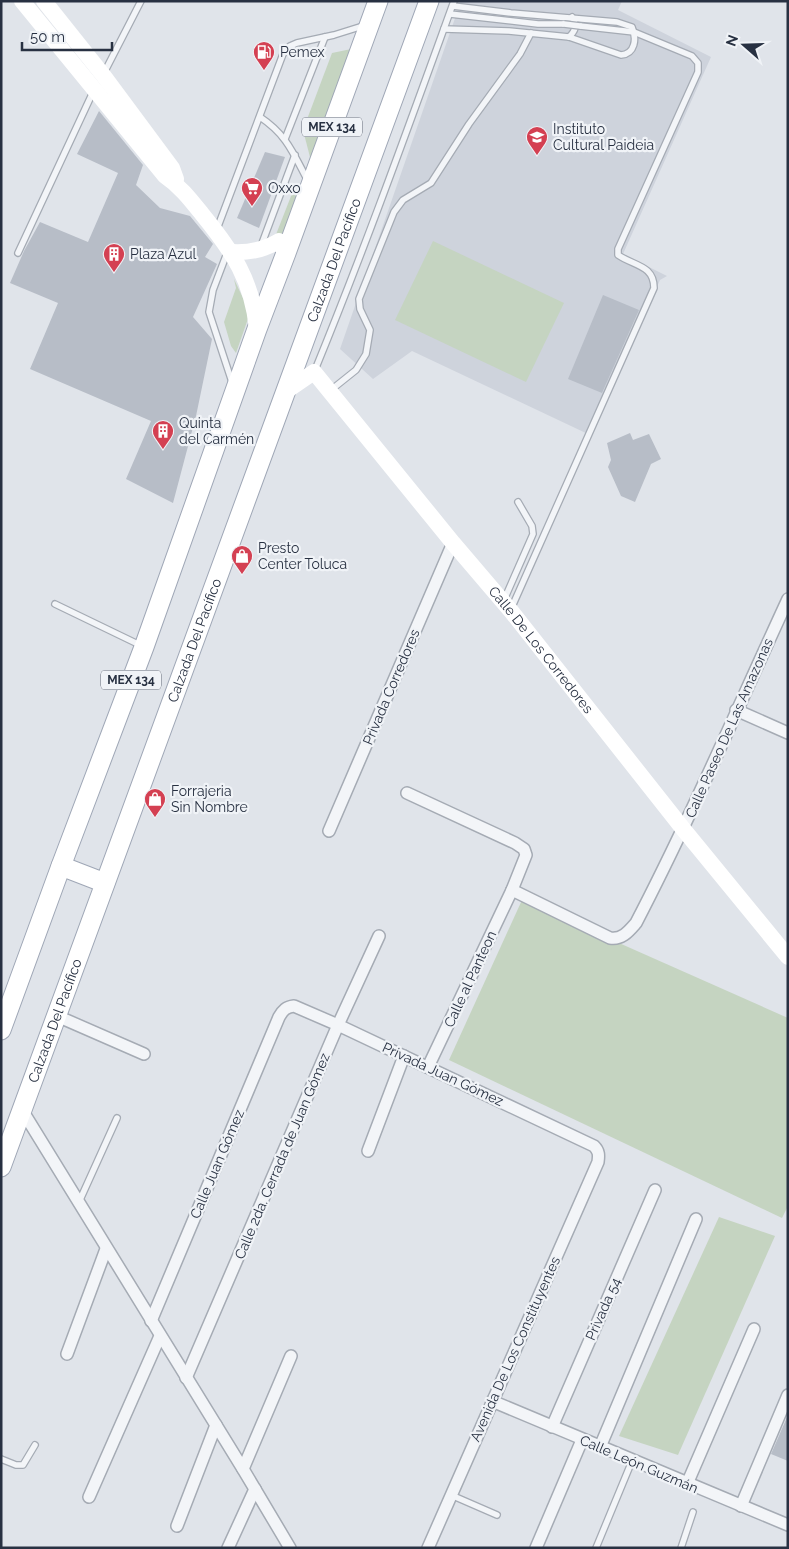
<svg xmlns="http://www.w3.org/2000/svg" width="789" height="1549" viewBox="0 0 789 1549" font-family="Raleway,sans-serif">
<rect width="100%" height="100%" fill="#e0e4ea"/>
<path fill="#ced3dc" d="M461 1H622L618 10 711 57 623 254 667 276 660 280 590 435 412 351 373 379 340 349Z"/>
<g fill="#c5d4c1">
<path d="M356 48 311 161 303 130 332 53Z"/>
<path d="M293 191H298L294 216 284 236 275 237Z"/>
<path d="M433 241 564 303 526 382 395 320Z"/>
<path d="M234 279 250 313 236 353 231 346 224 322 236 288Z"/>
<path d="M522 900 788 1018V1206L782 1218 449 1060Z"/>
<path d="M719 1217 775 1236 678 1455 619 1436Z"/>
</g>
<g fill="#b7bdc7">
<path d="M99 111 143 165 136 185 160 208 190 216 213 244 205 257 217 264 193 317 212 339 196 416 173 503 126 479 151 421 30 369 58 303 10 283 24 251 40 222 88 242 118 173 77 154Z"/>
<path d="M265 152 285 157 259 228 237 218Z"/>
<path d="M603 295 639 310 602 393 568 379Z"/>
<path d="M630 433 633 440 649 434 661 459 651 464 635 502 621 496 608 467 611 460 607 443Z"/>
<path d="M788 1415V1461L771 1454Z"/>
</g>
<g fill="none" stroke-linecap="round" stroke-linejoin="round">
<g stroke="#a5abb4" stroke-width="8">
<g id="lane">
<path d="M450 14 538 24H564"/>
<path d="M444 29 509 31 569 37 621 55C635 54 637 39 632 27L617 22 511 13 453 6"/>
<path d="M569 37C575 31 578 26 572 17"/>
<path d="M104 73 141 1"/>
<path d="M260 117C287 135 293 153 308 181"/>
<path d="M285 139 325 37"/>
<path d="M217 229 283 54 290 46 297 43 334 35 366 25"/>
<path d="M261 246 295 155"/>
<path d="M18 253 93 92"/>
<path d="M227 253 213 290 209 312 232 382"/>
<path d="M315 370C365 248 409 125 454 1"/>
<path d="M331 390 356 370 366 354 370 330 360 309 359 299 394 212 403 200 431 183 469 124 520 54 531 33"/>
<path d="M504 600 533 534 532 526 518 502"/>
<path d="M55 604 142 646"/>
<path d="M511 609 654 288C654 265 634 266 618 255V249L698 72V63L692 56 634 32 580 26"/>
<path d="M79 1202 117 1118"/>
<path d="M1 1459 16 1465H23L35 1445"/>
<path d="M451 1495 497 1515"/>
<path d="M596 1548 632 1461"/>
<path d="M681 1548 693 1512"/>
</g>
</g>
<g stroke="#a5abb4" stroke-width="14">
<g id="street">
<path d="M736 710 788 733"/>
<path d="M407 793 515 843 524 849 526 855 512 890 428 1067"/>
<path d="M329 831 453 543"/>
<path d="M512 890 610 938C622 940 629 931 636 923 691 817 738 707 788 599"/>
<path d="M57 1016 144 1054"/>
<path d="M22 1110 243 1469 290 1548"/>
<path d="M368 1151 404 1056"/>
<path d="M151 1321 279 1017C283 1010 286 1007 294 1006L338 1025 594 1146C599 1151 599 1155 598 1162L428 1548"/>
<path d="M67 1354 106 1249"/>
<path d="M186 1378 338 1025 379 936"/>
<path d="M492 1401 788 1525"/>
<path d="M552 1427 655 1190"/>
<path d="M600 1447 696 1219"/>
<path d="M243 1469 291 1356"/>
<path d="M687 1484 754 1329"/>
<path d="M89 1497 160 1336"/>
<path d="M741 1506 788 1395"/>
<path d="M177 1526 216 1425"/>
<path d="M228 1548 255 1489"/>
<path d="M536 1548 582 1440"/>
</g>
</g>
<g stroke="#9fa7b6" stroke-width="21">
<g id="primary">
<path d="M61 866 105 883"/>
<path d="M1 1030 61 866 144 647 257 329 286 253 378 1"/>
<path id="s2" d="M1 1167 429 1"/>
</g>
</g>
<use href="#lane" stroke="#f3f5f8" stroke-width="5.5"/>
<use href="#street" stroke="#f3f5f8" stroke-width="11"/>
<g stroke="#fff" stroke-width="16">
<path d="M22 1 165 176C181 187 190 199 202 214 233 252 252 280 257 329"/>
<path d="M44 1 103 75 172 168 176 179"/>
<path d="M232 252C250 253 264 250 279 241L286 253"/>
<path id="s1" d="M285 392 314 372 453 543 511 611 684 830 788 957"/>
</g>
<use href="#primary" stroke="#fff" stroke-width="19"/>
<g stroke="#a5abb4" stroke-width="8" stroke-linecap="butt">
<path id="lane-bridge" d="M564 24 580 26"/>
</g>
<use href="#lane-bridge" stroke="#f3f5f8" stroke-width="5.5"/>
</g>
<defs>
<g id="fuel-pin" transform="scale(1.125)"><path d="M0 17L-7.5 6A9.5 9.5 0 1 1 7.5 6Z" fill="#d44052" stroke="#f0f3f7"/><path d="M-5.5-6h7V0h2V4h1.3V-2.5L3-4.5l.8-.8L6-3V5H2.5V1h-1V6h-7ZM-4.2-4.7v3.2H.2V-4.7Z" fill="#fff"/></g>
<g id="school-pin" transform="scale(1.125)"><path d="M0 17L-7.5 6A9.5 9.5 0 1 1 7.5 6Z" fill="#d44052" stroke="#f0f3f7"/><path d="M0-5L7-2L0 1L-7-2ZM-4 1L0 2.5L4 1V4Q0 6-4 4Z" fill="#fff"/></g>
<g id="supermarket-pin" transform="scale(1.125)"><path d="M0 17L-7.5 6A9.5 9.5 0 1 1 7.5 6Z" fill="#d44052" stroke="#f0f3f7"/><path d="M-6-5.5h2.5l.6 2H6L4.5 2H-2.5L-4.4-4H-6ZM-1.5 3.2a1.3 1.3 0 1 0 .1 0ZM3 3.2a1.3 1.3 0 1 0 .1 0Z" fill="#fff"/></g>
<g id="building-pin" transform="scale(1.125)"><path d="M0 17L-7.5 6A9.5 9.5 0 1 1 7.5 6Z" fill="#d44052" stroke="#f0f3f7"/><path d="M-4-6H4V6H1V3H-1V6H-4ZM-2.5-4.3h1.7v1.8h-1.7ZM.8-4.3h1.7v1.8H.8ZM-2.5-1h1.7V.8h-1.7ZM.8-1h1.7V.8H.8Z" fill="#fff"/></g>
<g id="shop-pin" transform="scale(1.125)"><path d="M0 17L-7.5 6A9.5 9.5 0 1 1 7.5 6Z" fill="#d44052" stroke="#f0f3f7"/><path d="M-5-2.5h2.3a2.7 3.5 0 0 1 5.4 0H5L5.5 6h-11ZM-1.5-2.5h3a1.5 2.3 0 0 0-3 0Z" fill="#fff"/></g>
</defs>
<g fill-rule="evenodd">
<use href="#fuel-pin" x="264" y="52"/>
<use href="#school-pin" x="537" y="137"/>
<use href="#supermarket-pin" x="252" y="188"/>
<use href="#building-pin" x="114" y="254"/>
<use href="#building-pin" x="163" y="431"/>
<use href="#shop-pin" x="242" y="556"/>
<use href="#shop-pin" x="155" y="799"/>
</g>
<g text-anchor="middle" stroke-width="4.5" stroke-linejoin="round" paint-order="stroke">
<g fill="#f0f3f7" stroke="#646b78" stroke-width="1">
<rect x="302" y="117.5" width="60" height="19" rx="4"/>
<rect x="101" y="670.5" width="60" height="19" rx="4"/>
</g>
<g font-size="12" font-weight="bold" fill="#283142">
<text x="332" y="131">MEX 134</text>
<text x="131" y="684">MEX 134</text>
</g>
<g font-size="14" fill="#283142" stroke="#f0f3f7" text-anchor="start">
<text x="280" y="57">Pemex</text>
<text x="553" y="134">Instituto<tspan x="553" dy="16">Cultural Paideia</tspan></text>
<text x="268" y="193">Oxxo</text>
<text x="130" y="259">Plaza Azul</text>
<text x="179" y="428">Quinta<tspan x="179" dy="16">del Carmén</tspan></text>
<text x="258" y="553">Presto<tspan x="258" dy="16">Center Toluca</tspan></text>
<text x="171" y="796">Forrajeria<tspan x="171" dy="16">Sin Nombre</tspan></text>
</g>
<g font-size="14" fill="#283142" stroke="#f0f3f7">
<text dy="5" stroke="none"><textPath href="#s2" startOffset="966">Calzada Del Pacífico</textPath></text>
<text dy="5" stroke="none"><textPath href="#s2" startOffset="561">Calzada Del Pacífico</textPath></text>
<text dy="5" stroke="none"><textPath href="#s1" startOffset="394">Calle De Los Corredores</textPath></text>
<text transform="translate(391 687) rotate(-67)" y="5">Privada Corredores</text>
<text transform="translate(729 728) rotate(-66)" y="5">Calle Paseo De Las Amazonas</text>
<text transform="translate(470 979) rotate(-65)" y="5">Calle al Panteon</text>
<text dy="5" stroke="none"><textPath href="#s2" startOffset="156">Calzada Del Pacífico</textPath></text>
<text transform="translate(443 1074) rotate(25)" y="5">Privada Juan Gómez</text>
<text transform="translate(282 1156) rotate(-67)" y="5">Calle 2da. Cerrada de Juan Gómez</text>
<text transform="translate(217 1164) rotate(-67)" y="5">Calle Juan Gómez</text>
<text transform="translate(603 1309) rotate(-66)" y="5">Privada 54</text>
<text transform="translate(515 1349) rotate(-66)" y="5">Avenida De Los Constituyentes</text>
<text transform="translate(639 1464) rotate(23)" y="5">Calle León Guzmán</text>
</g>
</g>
<rect width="789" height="1549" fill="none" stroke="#283142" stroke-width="5"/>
<g transform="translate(744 45) rotate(290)" stroke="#f0f3f7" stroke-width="4" paint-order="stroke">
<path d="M0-4L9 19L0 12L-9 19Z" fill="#283142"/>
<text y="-8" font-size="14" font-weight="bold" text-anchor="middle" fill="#283142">N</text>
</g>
<path d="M22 42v8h90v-8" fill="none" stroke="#283142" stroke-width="2.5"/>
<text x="30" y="42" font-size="15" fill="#283142" stroke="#f0f3f7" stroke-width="4" paint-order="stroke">50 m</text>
</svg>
